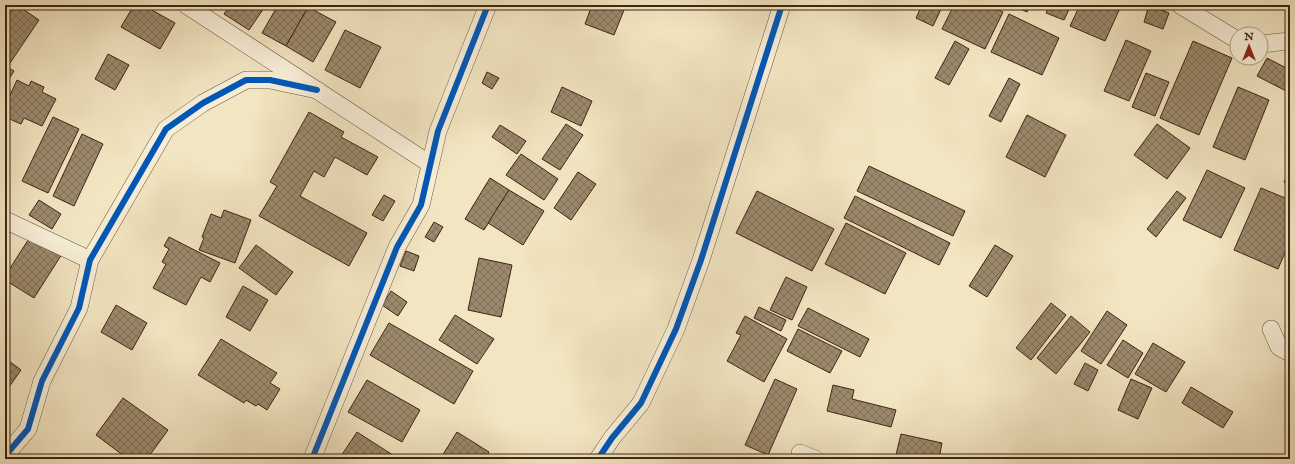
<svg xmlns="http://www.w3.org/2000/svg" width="1295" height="464" viewBox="0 0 1295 464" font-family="'IM FELL English',serif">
<defs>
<pattern id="building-cross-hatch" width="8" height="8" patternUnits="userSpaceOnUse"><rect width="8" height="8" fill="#9c896d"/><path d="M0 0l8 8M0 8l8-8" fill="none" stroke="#817058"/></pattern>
</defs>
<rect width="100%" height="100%" fill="#f2e5c1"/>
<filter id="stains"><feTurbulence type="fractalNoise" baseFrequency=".005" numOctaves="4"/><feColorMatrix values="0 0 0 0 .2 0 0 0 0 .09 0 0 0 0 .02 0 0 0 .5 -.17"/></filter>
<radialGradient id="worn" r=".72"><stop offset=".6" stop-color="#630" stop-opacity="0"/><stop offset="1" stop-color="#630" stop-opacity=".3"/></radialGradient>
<g fill="url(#building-cross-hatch)" stroke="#3e2611">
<path d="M11 5H17L39 20 10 63 5 59V13Z"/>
<path d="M134 5H143L175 23 160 49 121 27Z"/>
<path d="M230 5H266L249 30 224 14Z"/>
<path d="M278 5H306L308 7 286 46 262 33Z"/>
<path d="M592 5H626L614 35 585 24Z"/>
<path d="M922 5H938L942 7 933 26 916 18Z"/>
<path d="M954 5H988L1003 12 985 49 942 29Z"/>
<path d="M1012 5H1030L1027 12Z"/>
<path d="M1050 5H1071L1064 20 1046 13Z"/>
<path d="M1080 5H1118L1121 6 1105 41 1070 26Z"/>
<path d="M1149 5 1169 13 1163 29 1144 22Z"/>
<path d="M308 7 336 22 313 62 286 46Z"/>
<path d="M1009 14 1059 38 1042 75 991 52Z"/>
<path d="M345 30 381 47 360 88 325 70Z"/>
<path d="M1126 40 1151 51 1129 101 1104 91Z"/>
<path d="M955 41 969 49 949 85 935 78Z"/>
<path d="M1193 41 1232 58 1199 135 1160 118Z"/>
<path d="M108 54 129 65 115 90 95 79Z"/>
<path d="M1267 58 1290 70V93L1257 76Z"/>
<path d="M5 66 14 71 5 85Z"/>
<path d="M487 72 499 78 492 89 482 83Z"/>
<path d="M1146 73 1169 82 1155 116 1132 107Z"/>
<path d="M1009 78 1020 84 1001 122 989 116Z"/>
<path d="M17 80 29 86 31 81 44 87 42 92 56 99 42 126 24 118 21 124 5 117V106Z"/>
<path d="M562 87 592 101 581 126 551 112Z"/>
<path d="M1238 87 1269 100 1245 160 1213 147Z"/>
<path d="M309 112 344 132 341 137 378 157 367 175 335 157 324 177 314 171 300 196 367 233 349 266 259 216 277 186 270 182Z"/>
<path d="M1027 115 1066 135 1045 177 1006 157Z"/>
<path d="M53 117 79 129 48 193 22 181Z"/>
<path d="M566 124 583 135 560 170 542 159Z"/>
<path d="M1157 124 1190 148 1167 179 1134 155Z"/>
<path d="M500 125 526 141 517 154 492 137Z"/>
<path d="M82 134 103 144 74 206 53 196Z"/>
<path d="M521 154 558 179 544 200 506 175Z"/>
<path d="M869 166 965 211 953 236 857 191Z"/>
<path d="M1207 170 1245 188 1221 238 1183 220Z"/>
<path d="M1290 171V185L1284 182Z"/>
<path d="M578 172 596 184 571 220 554 208Z"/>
<path d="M490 178 509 190 484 230 465 219Z"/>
<path d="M1261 188 1290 200V241L1278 269 1234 250Z"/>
<path d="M509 190 544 211 523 245 488 223Z"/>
<path d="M757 191 834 229 812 271 736 233Z"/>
<path d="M1177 191 1186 198 1156 237 1147 229Z"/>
<path d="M384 195 395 201 383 221 372 215Z"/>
<path d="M855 196 950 243 939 265 844 218Z"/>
<path d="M39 200 61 214 52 229 29 215Z"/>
<path d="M224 210 251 220 235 263 199 250 204 238 202 237 211 214 221 218Z"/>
<path d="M434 222 443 227 434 242 425 237Z"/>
<path d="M846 223 906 253 885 294 825 264Z"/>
<path d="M32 234 62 254 34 298 5 280V276Z"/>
<path d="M169 237 220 263 210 282 201 277 186 305 153 288 166 264 162 262 169 249 164 246Z"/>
<path d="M256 245 293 272 276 295 239 268Z"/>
<path d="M995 245 1013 256 987 297 969 286Z"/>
<path d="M406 251 419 256 414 271 400 266Z"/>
<path d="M479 258 512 265 501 317 468 310Z"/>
<path d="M786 277 807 287 792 320 770 310Z"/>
<path d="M243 286 268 300 250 331 226 317Z"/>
<path d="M391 291 407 302 398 316 382 305Z"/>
<path d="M1051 303 1066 315 1031 360 1016 348Z"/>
<path d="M116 305 147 323 132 350 101 332Z"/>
<path d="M759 307 786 320 781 331 754 318Z"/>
<path d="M808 308 869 339 860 357 798 326Z"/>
<path d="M1107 311 1127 325 1101 364 1081 351Z"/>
<path d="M455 315 494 339 477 364 439 340Z"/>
<path d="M745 316 787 339 764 382 727 361 741 335 736 333Z"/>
<path d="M1071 316 1090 332 1056 374 1037 358Z"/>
<path d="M389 323 473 371 454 404 370 355Z"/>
<path d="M798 329 842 351 830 373 787 351Z"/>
<path d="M221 339 277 373 270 383 280 389 267 410 258 404 256 406 246 400 244 403 198 375Z"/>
<path d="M1123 340 1143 353 1128 378 1107 365Z"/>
<path d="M1153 343 1185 362 1166 392 1135 374Z"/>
<path d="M5 358 21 370 9 387 5 384Z"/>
<path d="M1085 363 1098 370 1088 391 1074 384Z"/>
<path d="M775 379 797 389 768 455 745 445Z"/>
<path d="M1131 379 1152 388 1138 419 1118 410Z"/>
<path d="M367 380 420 410 402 442 348 412Z"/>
<path d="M833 385 854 390 852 399 896 410 891 427 827 411Z"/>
<path d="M1191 387 1233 412 1223 428 1182 403Z"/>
<path d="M123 398 168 430 147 459H128L96 435Z"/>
<path d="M357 432 399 459H339Z"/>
<path d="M457 432 489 452 485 459H447L442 456Z"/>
<path d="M901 434 942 443 939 459H895Z"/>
</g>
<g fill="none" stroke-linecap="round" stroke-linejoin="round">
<g stroke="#6b563d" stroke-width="18">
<g id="minor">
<path d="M186 5 430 164"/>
<path d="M1180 5 1237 40"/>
<path d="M1261 44 1290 41"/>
<path d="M5 220 90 260"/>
<path d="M1271 329 1279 347 1290 353"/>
<path d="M800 453 815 459"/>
<path d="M5 456 28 429 42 381 79 308 90 260 166 129 203 103 246 80H270L317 90"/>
<path d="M312 459 397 247 421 205 438 131 488 5"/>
<path d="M598 459 612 438 641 403 676 329 701 260 782 5"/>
</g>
</g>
<use href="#minor" stroke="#f7eed7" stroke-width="17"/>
<g stroke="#f7eed7" stroke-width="8">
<g id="cycleway">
<path d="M5 456 28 429 42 381 79 308 90 260 166 129 203 103 246 80H270L317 90"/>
<path d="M312 459 397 247 421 205 438 131 488 5"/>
<path d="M598 459 612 438 641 403 676 329 701 260 782 5"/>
</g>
</g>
<use href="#cycleway" stroke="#0057b8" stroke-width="6"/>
</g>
<rect width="1295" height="464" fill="none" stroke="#f2e5c1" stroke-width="20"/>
<rect x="6" y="6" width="1283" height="452" fill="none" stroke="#3e2611" stroke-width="2"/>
<rect x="10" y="10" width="1275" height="444" fill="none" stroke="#3e2611"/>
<g transform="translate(1249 46)"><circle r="19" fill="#f7eed7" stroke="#ad9e88"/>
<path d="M0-3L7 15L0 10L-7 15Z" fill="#8f2418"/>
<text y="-6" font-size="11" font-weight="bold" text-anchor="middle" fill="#3e2611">N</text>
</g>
<rect width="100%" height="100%" filter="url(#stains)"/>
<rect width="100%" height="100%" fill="url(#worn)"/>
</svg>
